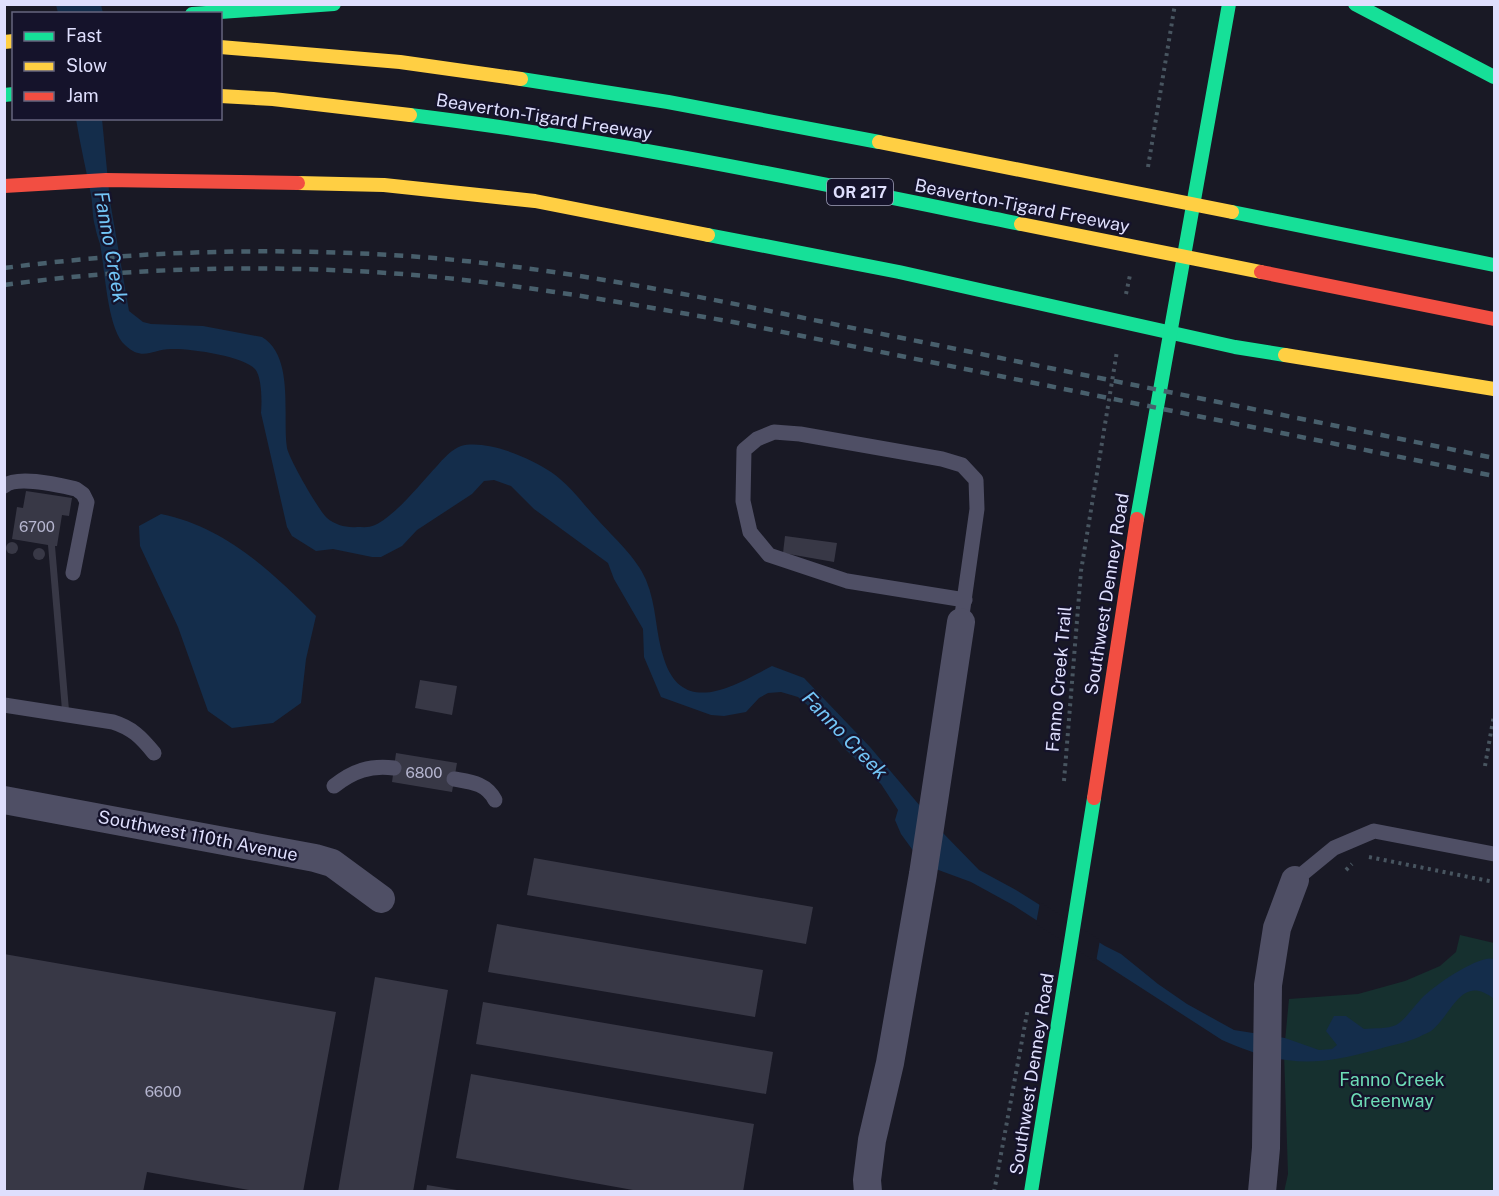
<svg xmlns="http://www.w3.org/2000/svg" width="1499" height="1196" viewBox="0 0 1499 1196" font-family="'Public Sans',sans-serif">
<rect width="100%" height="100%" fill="#191925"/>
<path fill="#16302f" d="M1460 935 1494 943V1191L1284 1192 1288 1174 1284 1052 1289 999 1358 994 1405 981 1440 966 1456 952Z"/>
<g fill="#142d4b">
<path d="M56 5H101L103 13H58Z"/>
<path d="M76 119H102L110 201 129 311 143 322 151 324 203 326 262 337C295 357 282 417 287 448 289 459 319 511 327 518 335 525 347 528 357 527 363 527 369 528 375 525 395 516 421 483 437 466 443 459 452 449 461 446 486 439 531 458 551 472 570 485 583 504 598 520 614 538 637 558 646 580 657 606 655 633 664 659 683 719 737 684 772 666L804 678 870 747 943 833 979 870 1016 890 1105 946 1121 954 1158 984 1187 1004 1234 1030 1285 1038 1319 1050 1332 1049 1337 1045 1326 1031 1334 1016H1346L1364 1029C1373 1028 1388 1029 1396 1025 1404 1021 1416 1004 1422 998 1433 986 1480 954 1494 959V999C1461 973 1453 1014 1431 1031 1428 1033 1422 1035 1419 1037 1406 1043 1392 1045 1379 1049 1315 1067 1283 1067 1222 1040L1013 905 971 882 933 868 917 856 901 834 895 820 898 810 881 784 844 748 813 710 798 697 781 692 768 693 759 698 746 712 724 716 711 715 661 697 644 657 643 629 614 579 608 563 534 509 511 486 494 480 484 481 472 494 417 530 402 546 381 557H372L333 549 316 551 292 536 287 527 261 413C262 402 262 377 255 369 244 356 188 348 171 349 152 349 143 362 125 345 107 329 105 268 100 244 98 238 96 232 95 226 92 216 93 205 91 195 86 169 80 144 76 119Z"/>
<path d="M161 514C225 527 271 571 316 616L306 659 301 703 273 723 232 728 208 711 178 627 140 546 139 526Z"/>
</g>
<path fill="#191925" d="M1040 902 1100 940 1096 962 1036 924Z"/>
<g fill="#383846">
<path d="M26 491 72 498 69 516 62 515 57 546H55L70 722H63L48 545 12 539 17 507 23 508Z"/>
<path d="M785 536 837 543 834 562 783 553Z"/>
<circle cx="12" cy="548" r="6"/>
<circle cx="39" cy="554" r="6"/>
<path d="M420 680 457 686 452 715 415 708Z"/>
<path d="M396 753 457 763 452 792 392 782Z"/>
<path d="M534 858 813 907 806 944 527 895Z"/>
<path d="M497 924 763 970 755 1017 488 972Z"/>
<path d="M4 954 336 1012 303 1192H260L147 1172 143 1192H4Z"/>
<path d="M375 977 448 990 413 1192H338Z"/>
<path d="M483 1002 773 1052 766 1094 476 1044Z"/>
<path d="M471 1074 754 1124 743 1192H644L456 1158Z"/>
<path d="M427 1185 457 1190V1192H426Z"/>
</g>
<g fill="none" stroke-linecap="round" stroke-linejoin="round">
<g stroke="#485560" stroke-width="4" stroke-dasharray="3 4.5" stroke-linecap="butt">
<path d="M1148 167 1175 4"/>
<path d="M1126 294 1130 275"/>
<path d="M1485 766 1494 715"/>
<path d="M1064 781 1081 571 1117 351"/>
<path d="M1369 857 1494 882"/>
<path d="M1346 870 1352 864"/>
<path d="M994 1192 1028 1008"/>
</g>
<g stroke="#4f4f65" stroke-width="15">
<path d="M4 486C18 475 58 485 76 489L83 494 87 502 73 573"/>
<path d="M961 622 977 509 976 480 962 465 942 459 800 434 774 432 757 439 744 450 743 501 750 532 769 555 847 581 965 600"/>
<path d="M4 705 113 722C132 728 141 737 154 753"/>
<path d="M454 779C471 782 486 783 495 800"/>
<path d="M334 786C353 771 370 765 394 768"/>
<path d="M1295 880 1334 848 1374 831 1494 854"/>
</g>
<g stroke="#4f4f65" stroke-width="28">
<path d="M4 800 315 858 332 863 381 899"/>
<path d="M868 1192 867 1180 872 1140 890 1063 923 874 961 622"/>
<path d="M1262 1192 1266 1148 1268 985 1277 928 1295 880"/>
</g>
<g stroke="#16e098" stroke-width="14">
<path d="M1355 4 1494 77"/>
<path d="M192 14 334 4"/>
<path d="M521 79 668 102 879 142"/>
<path d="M4 95 14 94"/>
<path d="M410 115C616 140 818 183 1021 224"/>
<path d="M1232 212 1494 265"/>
<path d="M708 235 899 272 1235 347 1285 355"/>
<path d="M1137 519 1229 4"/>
<path d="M1031 1192 1094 798"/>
</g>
<g stroke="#ffcf43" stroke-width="14">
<path d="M4 42 14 41"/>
<path d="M220 47 400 62 521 79"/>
<path d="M220 96 273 99 410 115"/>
<path d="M879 142 1232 212"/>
<path d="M298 183 384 185 535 201 708 235"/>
<path d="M1021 224 1261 272"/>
<path d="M1285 355 1494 389"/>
</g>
<g stroke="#f24e42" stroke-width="14">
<path d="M4 186 106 180 298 183"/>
<path d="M1261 272 1494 319"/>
<path d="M1094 798 1137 519"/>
</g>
<g stroke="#485f6c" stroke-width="4.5" stroke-dasharray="9 8" stroke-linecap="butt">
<path d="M4 268C142 250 283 247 421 257 590 270 756 309 922 342 1113 381 1304 419 1494 458"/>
<path d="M4 285C126 268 250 265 372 272 494 279 613 301 733 322L1494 476"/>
</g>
</g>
<g text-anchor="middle" stroke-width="4.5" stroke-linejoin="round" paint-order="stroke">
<g font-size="15" fill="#b5b5cf">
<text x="37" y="532">6700</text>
<text x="424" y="778">6800</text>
<text x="163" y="1097">6600</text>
</g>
<rect fill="#15132b" stroke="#a2a2be" stroke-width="1.5" x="827" y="179" width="66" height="26" rx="4.5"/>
<g font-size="16" font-weight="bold" fill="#dfdffd">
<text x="860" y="198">OR 217</text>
</g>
<g font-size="18" fill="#dfdffd" stroke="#15132b">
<text transform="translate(544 117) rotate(9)" y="6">Beaverton-Tigard Freeway</text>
<text transform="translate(1022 206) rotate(11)" y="6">Beaverton-Tigard Freeway</text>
<text transform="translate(1107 594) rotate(-81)" y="6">Southwest Denney Road</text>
<text transform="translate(1059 679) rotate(-85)" y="6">Fanno Creek Trail</text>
<text transform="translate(198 836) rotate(11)" y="6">Southwest 110th Avenue</text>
<text transform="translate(1032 1074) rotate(-81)" y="6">Southwest Denney Road</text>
</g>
<g font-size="18" fill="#6ddbb6" stroke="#15132b">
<text x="1392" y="1086">Fanno Creek<tspan x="1392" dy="21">Greenway</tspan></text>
</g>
<g font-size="20" font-style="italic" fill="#73c5f7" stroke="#15132b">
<text transform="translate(111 247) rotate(80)" y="7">Fanno Creek</text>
<text transform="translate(845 735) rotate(46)" y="7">Fanno Creek</text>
</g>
</g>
<rect width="1499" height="1196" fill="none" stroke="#dfdffd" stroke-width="12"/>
<rect x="12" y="12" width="210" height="108" fill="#15132b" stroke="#66657f" stroke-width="1.5"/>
<rect x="24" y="32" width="30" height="9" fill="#16e098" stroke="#66657f" stroke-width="1.5"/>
<text x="66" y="42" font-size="18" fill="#dfdffd">Fast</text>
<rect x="24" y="62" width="30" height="9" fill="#ffcf43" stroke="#66657f" stroke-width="1.5"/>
<text x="66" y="72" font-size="18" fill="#dfdffd">Slow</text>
<rect x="24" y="92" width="30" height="9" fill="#f24e42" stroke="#66657f" stroke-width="1.5"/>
<text x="66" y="102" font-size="18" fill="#dfdffd">Jam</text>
</svg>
